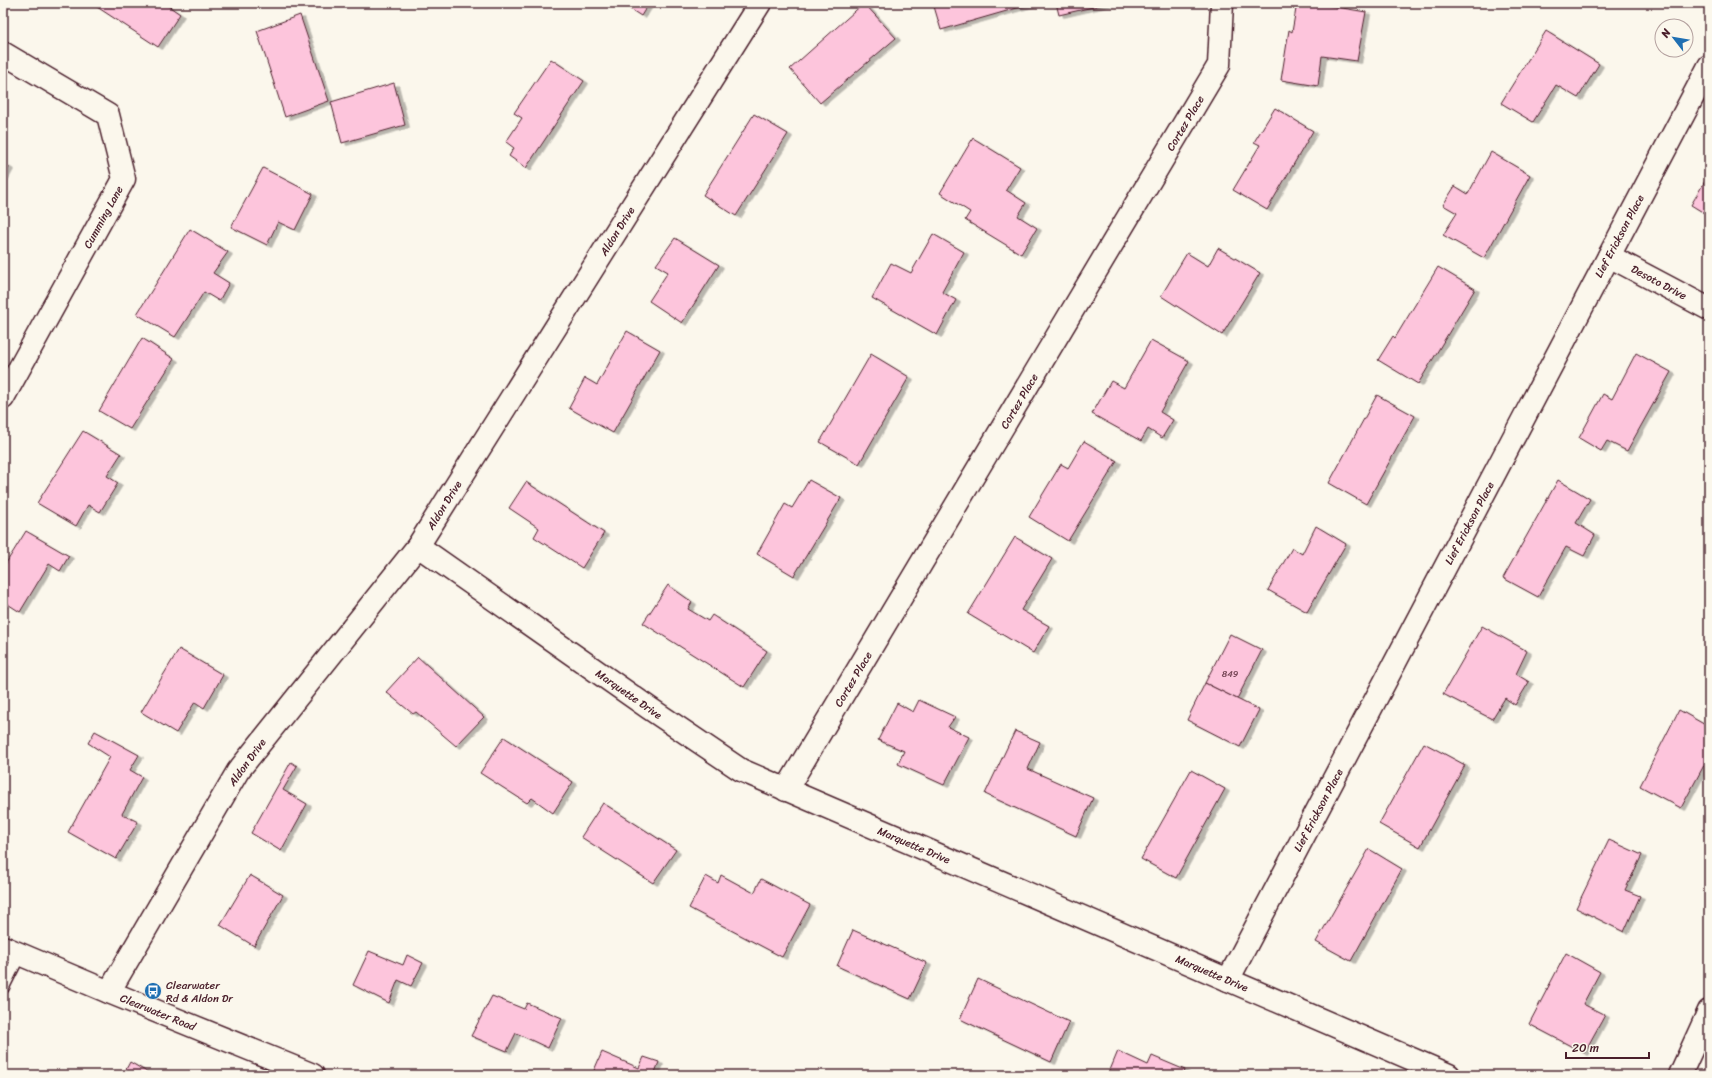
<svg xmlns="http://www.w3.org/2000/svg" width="1712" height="1078" viewBox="0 0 1712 1078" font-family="Sriracha,sans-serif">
<defs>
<filter id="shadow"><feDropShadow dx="4.5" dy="2.5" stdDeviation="0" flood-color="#0004"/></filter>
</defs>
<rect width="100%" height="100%" fill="#fbf7ec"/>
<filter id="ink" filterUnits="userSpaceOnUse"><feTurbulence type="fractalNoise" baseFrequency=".025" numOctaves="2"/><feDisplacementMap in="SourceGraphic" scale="8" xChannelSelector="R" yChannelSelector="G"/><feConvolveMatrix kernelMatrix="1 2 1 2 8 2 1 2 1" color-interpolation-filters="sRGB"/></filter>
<g filter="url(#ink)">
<g fill="#fdc5dc" stroke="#4a1f2b" filter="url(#shadow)">
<path d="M91 3H164L180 14 158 47Z"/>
<path d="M621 3H649L641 16Z"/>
<path d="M864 3 896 38 820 103 790 69Z"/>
<path d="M933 3H1031V4L941 30Z"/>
<path d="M1056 3H1110L1059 15Z"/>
<path d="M1297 3H1313L1366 12 1357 61 1322 56 1318 86 1281 80 1289 30 1292 32Z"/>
<path d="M300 15 329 101 285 117 257 31Z"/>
<path d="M1546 31 1599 64 1578 98 1556 85 1533 122 1501 103Z"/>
<path d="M551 59 584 81 526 168 509 156 514 148 506 142 522 118 514 113Z"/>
<path d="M394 83 405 125 342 143 331 102Z"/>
<path d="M1275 108 1313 131 1267 210 1233 190 1260 145 1254 142Z"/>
<path d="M754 114 788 134 736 216 703 195Z"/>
<path d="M973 138 1020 167 1006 190 1026 203 1018 216 1037 228 1021 254 965 220 970 212 940 193Z"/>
<path d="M1491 152 1530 175 1484 258 1443 235 1457 213 1443 205 1455 186 1468 194Z"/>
<path d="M3 163 9 167 3 178Z"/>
<path d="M263 168 313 194 295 230 278 222 267 245 231 227Z"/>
<path d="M1709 174V216L1691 205Z"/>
<path d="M190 229 228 252 213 273 229 283 219 301 204 292 175 337 137 314Z"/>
<path d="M933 234 964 252 942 292 956 300 937 335 872 298 891 263 911 273Z"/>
<path d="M675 238 719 265 682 323 649 301 668 272 656 265Z"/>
<path d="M1218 248 1260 273 1222 335 1161 296 1187 253 1208 266Z"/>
<path d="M1438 267 1475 289 1418 384 1378 360 1393 336 1395 338Z"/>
<path d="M627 331 660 350 613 433 569 408 585 378 597 385Z"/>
<path d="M142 338 174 359 130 429 99 411Z"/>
<path d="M1151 340 1189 361 1160 412 1173 420 1162 438 1148 429 1141 441 1092 414 1111 381 1124 388Z"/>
<path d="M1636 353 1671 372 1627 451 1607 441 1601 451 1579 438 1603 394 1612 399Z"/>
<path d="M871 354 909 377 859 464 820 442Z"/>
<path d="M1377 395 1415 416 1366 504 1329 483Z"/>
<path d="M83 431 121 454 107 476 118 483 100 512 88 505 76 526 37 503Z"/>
<path d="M1084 441 1117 461 1068 541 1029 517 1061 464 1068 468Z"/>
<path d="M809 480 841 498 794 576 757 554 785 504 792 508Z"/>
<path d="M1558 480 1590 499 1576 523 1595 535 1584 556 1566 547 1538 597 1503 578Z"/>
<path d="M526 482 604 533 582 568 534 537 539 528 509 508Z"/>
<path d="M1316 526 1346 544 1307 612 1268 590 1292 548 1302 554Z"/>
<path d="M26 531 69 556 60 571 49 564 20 612 3 601V568Z"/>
<path d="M1015 537 1052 559 1021 610 1049 626 1033 653 968 614Z"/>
<path d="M668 585 692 602 688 609 708 621 712 615 767 651 744 687 643 623Z"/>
<path d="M1482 626 1527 651 1516 674 1529 682 1515 705 1505 698 1492 719 1443 694Z"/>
<path d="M1230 634 1262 650 1237 699 1205 683Z"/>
<path d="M179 649 223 675 204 708 195 702 176 733 141 712Z"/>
<path d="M418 657 484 717 456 746 416 712 413 714 386 692Z"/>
<path d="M1205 683 1259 710 1240 747 1187 720Z"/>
<path d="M919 700 955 717 948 727 969 737 944 785 898 764 904 751 878 740 897 703 913 712Z"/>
<path d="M1679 710 1709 727V756L1681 808 1640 786Z"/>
<path d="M95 731 139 755 130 770 142 777 122 814 138 822 116 859 68 832 110 757 88 743Z"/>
<path d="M1015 731 1040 742 1028 769 1093 798 1076 836 985 794Z"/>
<path d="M504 737 573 782 553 813 532 798 527 803 480 773Z"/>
<path d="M1424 743 1465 765 1420 847 1379 824Z"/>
<path d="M291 762 297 766 283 790 307 804 281 851 251 833Z"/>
<path d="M1191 770 1225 789 1176 878 1141 859Z"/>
<path d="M603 803 676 850 653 883 581 837Z"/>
<path d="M1609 840 1642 855 1625 890 1640 896 1624 932 1576 908Z"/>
<path d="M1369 849 1402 869 1351 961 1316 942Z"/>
<path d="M250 875 283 895 254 946 220 925Z"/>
<path d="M721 875 754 893 761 879 810 905 782 957 689 908 706 876 718 883Z"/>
<path d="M853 930 927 963 910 999 837 966Z"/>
<path d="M369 951 403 965 407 955 423 963 411 986 398 980 389 1003 353 985Z"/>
<path d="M1566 953 1600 972 1583 1004 1605 1015 1584 1053 1529 1024Z"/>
<path d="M978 979 1069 1022 1051 1062 960 1019Z"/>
<path d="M492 996 524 1009 527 1003 562 1018 548 1048 516 1033 507 1051 471 1036Z"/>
<path d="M1118 1051 1148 1065 1152 1056 1185 1070 1183 1075H1108Z"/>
<path d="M602 1052 639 1068 644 1057 659 1062 654 1075H592Z"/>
<path d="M130 1062 152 1075H123Z"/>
</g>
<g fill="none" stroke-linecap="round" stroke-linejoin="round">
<g stroke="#4a1f2b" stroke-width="14">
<path id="service" d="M3 988 20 954"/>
</g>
<g stroke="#4a1f2b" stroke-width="25">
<g id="minor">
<path d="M3 53 108 115 124 179 3 398"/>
<path d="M1609 256 1709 309"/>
<path d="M418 546 649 708 741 770 1449 1075"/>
<path d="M786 790 1219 65 1222 3"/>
<path d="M1228 980 1709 66"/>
<path d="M109 992 238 771 418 546 760 3"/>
<path d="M1680 1075 1709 1011"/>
</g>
</g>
<g stroke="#4a1f2b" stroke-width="25">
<path id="tertiary" d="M3 947 109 992 313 1075"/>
</g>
<use href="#service" stroke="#fbf7ec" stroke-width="11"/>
<use href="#minor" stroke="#fbf7ec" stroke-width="22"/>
<use href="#tertiary" stroke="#fbf7ec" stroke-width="22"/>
</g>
</g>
<defs>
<g id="bus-disc" transform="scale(0.9)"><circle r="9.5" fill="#1f6fb2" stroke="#fbf7ec"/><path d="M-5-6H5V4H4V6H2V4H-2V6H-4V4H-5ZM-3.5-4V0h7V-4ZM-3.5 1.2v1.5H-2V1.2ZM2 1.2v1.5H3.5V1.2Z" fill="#fff"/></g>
</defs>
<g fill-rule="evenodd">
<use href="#bus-disc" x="153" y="991"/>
</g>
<g text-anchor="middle" stroke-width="3" stroke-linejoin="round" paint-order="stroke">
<g font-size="9" fill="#774857">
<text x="1230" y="677">849</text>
</g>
<g font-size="11" fill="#4a1f2b" stroke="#fbf7ec">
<text transform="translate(1185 123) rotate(-59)" y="4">Cortez Place</text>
<text transform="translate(103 217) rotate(-61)" y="4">Cumming Lane</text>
<text transform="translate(617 231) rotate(-58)" y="4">Aldon Drive</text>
<text transform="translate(1619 236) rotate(-62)" y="4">Lief Erickson Place</text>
<text transform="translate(1659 282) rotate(28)" y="4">Desoto Drive</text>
<text transform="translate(1019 401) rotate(-59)" y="4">Cortez Place</text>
<text transform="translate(444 505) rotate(-58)" y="4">Aldon Drive</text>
<text transform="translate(1469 523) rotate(-62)" y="4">Lief Erickson Place</text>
<text transform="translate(853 679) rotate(-59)" y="4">Cortez Place</text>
<text transform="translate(629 694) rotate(35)" y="4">Marquette Drive</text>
<text transform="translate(247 762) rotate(-54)" y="4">Aldon Drive</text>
<text transform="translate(1318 810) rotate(-62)" y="4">Lief Erickson Place</text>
<text transform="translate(914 845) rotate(23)" y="4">Marquette Drive</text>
<text transform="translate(1212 973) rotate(23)" y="4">Marquette Drive</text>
<text transform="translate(158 1012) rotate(22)" y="4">Clearwater Road</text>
</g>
<g font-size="11" fill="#4a1f2b" stroke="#fbf7ec" text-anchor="start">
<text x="166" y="989">Clearwater<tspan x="166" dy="13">Rd &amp; Aldon Dr</tspan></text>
</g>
</g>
<rect width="1712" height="1078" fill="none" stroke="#fbf7ec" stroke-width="16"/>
<rect x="8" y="8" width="1696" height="1062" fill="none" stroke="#4a1f2b" stroke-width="1.5" filter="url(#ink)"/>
<g transform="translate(1674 38) rotate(301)"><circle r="19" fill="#fbf7ec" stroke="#b4a19f"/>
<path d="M0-3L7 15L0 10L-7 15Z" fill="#1f6fb2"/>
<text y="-6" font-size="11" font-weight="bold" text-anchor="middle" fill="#4a1f2b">N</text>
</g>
<path d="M1566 1052v6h83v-6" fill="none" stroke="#4a1f2b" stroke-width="2"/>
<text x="1572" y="1052" font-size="12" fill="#4a1f2b" stroke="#fbf7ec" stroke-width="3" paint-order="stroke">20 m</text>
</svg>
